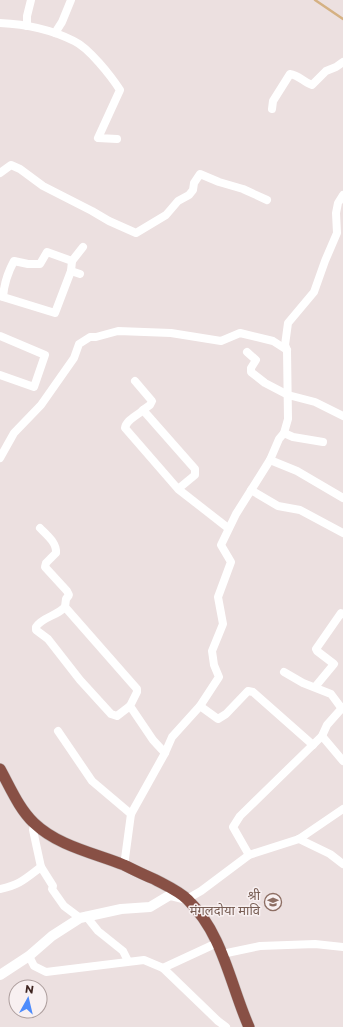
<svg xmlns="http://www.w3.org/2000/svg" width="343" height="1027" viewBox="0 0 343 1027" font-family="Montserrat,'Noto Sans Devanagari',sans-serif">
<rect width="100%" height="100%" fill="#ece0e0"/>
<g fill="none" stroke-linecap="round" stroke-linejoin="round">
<path stroke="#d5b183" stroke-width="2.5" d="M315 0 343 19"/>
<g stroke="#c5bdbc" stroke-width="12">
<path id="trunk" d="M0 769C10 787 19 809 34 823 58 846 94 853 124 865 134 870 144 875 154 879 165 885 179 891 188 900 223 934 230 984 249 1027"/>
</g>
<g stroke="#fff" stroke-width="8">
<path d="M0 23C24 24 52 30 74 41 89 48 111 76 120 90L98 138 117 139"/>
<path d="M27 26V16L31 0"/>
<path d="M55 33 62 22 71 0"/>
<path d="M272 109 273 101 290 74C299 75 303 82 312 85L326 71 336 67 343 62"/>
<path d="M0 173 11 165 20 169 43 186 92 211 109 221 136 233 166 215 178 201 189 195 193 190 194 183 200 174 219 182 243 189 267 200"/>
<path d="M72 261 83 247"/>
<path d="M71 271 80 274"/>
<path d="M0 296 55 313 71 271 72 261 47 252 40 264H28L14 261C8 272 4 284 3 297"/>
<path d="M0 336 45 355 34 387 0 375"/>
<path d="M247 352 256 360 251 368V372L265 383 288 395 315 402 343 416"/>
<path d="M135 381 152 401 150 405 143 410"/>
<path d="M284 433 293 437 323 442"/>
<path d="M0 458 14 433 41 405 74 358 79 344 90 337H96L118 331 171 333 221 341 240 333 273 341 287 350"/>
<path d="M270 460 297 471 343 498"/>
<path d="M178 489 195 475V469L143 410C137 416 126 420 125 428L178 489 228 528"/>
<path d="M251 490 278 506 300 510 343 533"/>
<path d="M40 528C47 535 57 543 56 553L46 563 45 567 67 591 69 595 66 599 65 607 137 689V692L130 706 153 740 165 753"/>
<path d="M65 607C57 616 42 617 36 627V630L48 639 80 680 111 714 117 716 130 706"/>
<path d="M284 672 303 683 331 694 342 709"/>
<path d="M315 687 334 664 317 651 316 649 341 613 343 614"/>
<path d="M200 706 218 719 226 714 248 691 253 692 313 745"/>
<path d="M58 731 92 781 131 814"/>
<path d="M322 736 343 761"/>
<path d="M34 823 33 830 41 867 53 886 52 889 64 906 80 918"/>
<path d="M299 839 330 854 343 864"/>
<path d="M249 855 233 827 240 816 322 736 327 725 343 707"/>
<path d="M124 866 131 814 165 753 172 737 200 706 219 677 214 665 212 651 223 624 218 597 231 562 221 545 236 514 270 460 279 439 284 433 288 419 287 350 285 345 288 323 314 292 325 261 337 233 336 213 338 203 343 195"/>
<path d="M0 889C20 885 25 879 41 867"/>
<path d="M187 899 201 891 249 855 299 839 343 809"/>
<path d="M86 916 98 931 123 951 128 961"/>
<path d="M222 954 260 946 315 944 343 947"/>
<path d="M29 956 34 966 46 972 144 960 163 968 218 1021 226 1027"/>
<path d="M163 968 217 943"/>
</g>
<path stroke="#fff" stroke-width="10" d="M0 975 29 956 52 936 80 918 121 909 150 907 170 895 186 899"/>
<use href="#trunk" stroke="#885045" stroke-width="11"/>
</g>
<defs>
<g id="school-ring" transform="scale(0.9)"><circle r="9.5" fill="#f8f0f1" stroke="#8d6e63" stroke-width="1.5"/><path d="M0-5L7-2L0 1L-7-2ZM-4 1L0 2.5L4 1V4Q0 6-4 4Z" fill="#8d6e63"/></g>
</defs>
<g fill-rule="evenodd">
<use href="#school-ring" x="273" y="902"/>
</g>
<g text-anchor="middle" stroke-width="3" stroke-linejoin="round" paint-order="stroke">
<g font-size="13" fill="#785e54" stroke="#f8f0f1" text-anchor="end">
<text x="260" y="900">श्री<tspan x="260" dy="15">मंगलदोया मावि</tspan></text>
</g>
</g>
<g transform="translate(28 999) rotate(8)"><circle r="19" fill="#f8f0f1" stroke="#ad9e9d"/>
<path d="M0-3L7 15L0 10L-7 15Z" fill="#4d8bfc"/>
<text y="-6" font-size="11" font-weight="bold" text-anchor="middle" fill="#3d231f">N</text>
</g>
</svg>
